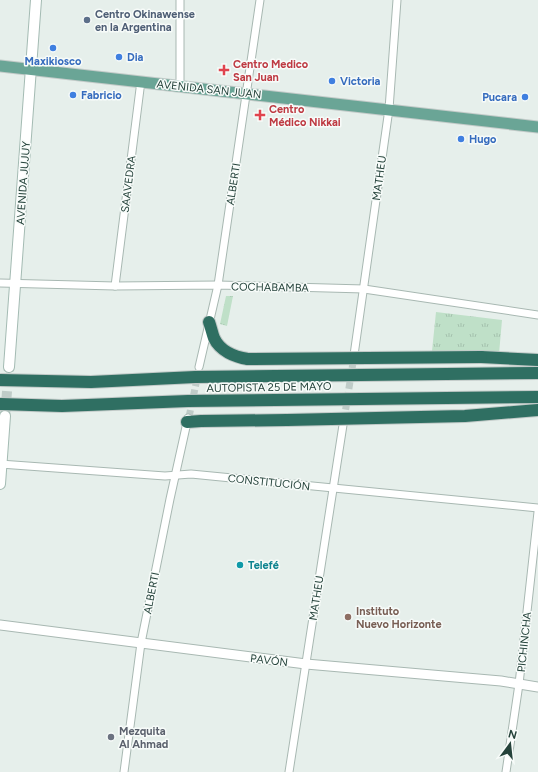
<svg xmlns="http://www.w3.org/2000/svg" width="538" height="772" viewBox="0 0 538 772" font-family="Figtree,sans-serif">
<defs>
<pattern id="grass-tufts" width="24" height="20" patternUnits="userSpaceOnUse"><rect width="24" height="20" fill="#bfe0c8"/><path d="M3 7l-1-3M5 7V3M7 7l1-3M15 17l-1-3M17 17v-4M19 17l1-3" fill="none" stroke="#a4c1ad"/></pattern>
</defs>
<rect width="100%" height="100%" fill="#e6efeb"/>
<g fill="url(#grass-tufts)">
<path d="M226 296H233L227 326 220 324Z"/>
<path d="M436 312 502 320 499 354 432 351Z"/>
</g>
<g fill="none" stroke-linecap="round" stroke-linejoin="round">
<g stroke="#bfccc8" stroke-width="7" stroke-dasharray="7 3.5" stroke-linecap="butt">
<path d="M189 417 198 374"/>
<path d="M344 420 354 356"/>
</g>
<path stroke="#bfccc8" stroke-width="10" stroke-dasharray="10 5" stroke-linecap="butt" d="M5 416 9 367"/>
<g stroke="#a8b8b2" stroke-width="9">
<g id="minor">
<path d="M180 86V0"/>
<path d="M0 283 115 286 218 285 364 289 538 315"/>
<path d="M115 286 141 81"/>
<path d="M354 355 389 109 397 0"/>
<path d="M199 367 218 285 260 0"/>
<path d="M0 464 165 476 191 474 538 508"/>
<path d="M124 772 141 643 170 499 188 418"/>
<path d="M289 772 343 425"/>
<path d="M506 772 519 684 538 512"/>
</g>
</g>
<g stroke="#a8b8b2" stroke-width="11">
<path id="tertiary" d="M0 625 306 664 501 681 538 687"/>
</g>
<g stroke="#a4bbb3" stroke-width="12">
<g id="secondary">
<path d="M9 367 36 0"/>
<path d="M0 484 5 416"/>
</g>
</g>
<g stroke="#c2cac8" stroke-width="13">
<path id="primary" d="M0 66 538 127"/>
</g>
<g stroke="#c2cac8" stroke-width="14">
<g id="motorway">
<path d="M209 322C211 327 212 333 214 338 220 351 235 357 248 359"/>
<path d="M481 357 538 360"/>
<path d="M187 422 201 421 287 420"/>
</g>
</g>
<use href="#minor" stroke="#fff" stroke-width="7"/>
<use href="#tertiary" stroke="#fff" stroke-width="9"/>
<use href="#secondary" stroke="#fff" stroke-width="10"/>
<use href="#primary" stroke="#6aa596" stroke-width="11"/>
<use href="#motorway" stroke="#2f6f62" stroke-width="12"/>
<g stroke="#c2cac8" stroke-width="14" stroke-linecap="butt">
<g id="motorway-bridge">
<path d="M248 359 481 357"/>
<path d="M0 380 91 382 195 377 538 373"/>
<path d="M0 404 62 406 188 401 538 397"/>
<path d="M287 420 465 416 538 410"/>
</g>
</g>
<use href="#motorway-bridge" stroke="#2f6f62" stroke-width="12"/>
</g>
<circle fill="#5c6f8a" stroke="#f7fbf9" stroke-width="1.5" cx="87" cy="20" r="4"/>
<g fill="#3f7fe0" stroke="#f7fbf9" stroke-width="1.5">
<circle cx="53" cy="48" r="4"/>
<circle cx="119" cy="57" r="4"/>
<circle cx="332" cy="81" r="4"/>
<circle cx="73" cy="95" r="4"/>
<circle cx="525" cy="97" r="4"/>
<circle cx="461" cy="139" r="4"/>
</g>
<g fill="#e0444e" stroke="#f7fbf9" stroke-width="1.5">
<path d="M222 64h4v4h4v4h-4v4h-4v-4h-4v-4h4z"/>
<path d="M258 109h4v4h4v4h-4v4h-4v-4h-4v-4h4z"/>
</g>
<circle fill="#0f9aa8" stroke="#f7fbf9" stroke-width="1.5" cx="240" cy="565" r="4"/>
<circle fill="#8d6e63" stroke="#f7fbf9" stroke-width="1.5" cx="348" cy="617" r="4"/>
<circle fill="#6b7280" stroke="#f7fbf9" stroke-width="1.5" cx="111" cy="737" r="4"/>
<g text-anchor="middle" stroke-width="3" stroke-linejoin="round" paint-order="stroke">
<g font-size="11" font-weight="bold" fill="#4e5e75" stroke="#f7fbf9" text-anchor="start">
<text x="95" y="18">Centro Okinawense<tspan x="95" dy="13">en la Argentina</tspan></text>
</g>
<g font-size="11" font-weight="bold" fill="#366cbe" stroke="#f7fbf9" text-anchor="start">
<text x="127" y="61">Dia</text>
<text x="53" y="65" text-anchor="middle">Maxikiosco</text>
<text x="340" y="85">Victoria</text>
<text x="81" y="99">Fabricio</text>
<text x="517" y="101" text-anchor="end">Pucara</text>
<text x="469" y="143">Hugo</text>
</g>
<g font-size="11" font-weight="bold" fill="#be3a42" stroke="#f7fbf9" text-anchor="start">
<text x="233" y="68">Centro Medico<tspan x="233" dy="13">San Juan</tspan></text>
<text x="269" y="113">Centro<tspan x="269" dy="13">Médico Nikkai</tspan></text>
</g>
<g font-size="11" fill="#24423a" stroke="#f7fbf9">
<text transform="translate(209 89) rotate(6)" y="4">AVENIDA SAN JUAN</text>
<text transform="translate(379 178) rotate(-82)" y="4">MATHEU</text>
<text transform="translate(23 183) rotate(-86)" y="4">AVENIDA JUJUY</text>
<text transform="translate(128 184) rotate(-83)" y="4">SAAVEDRA</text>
<text transform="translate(233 184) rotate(-81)" y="4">ALBERTI</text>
<text transform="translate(270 287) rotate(1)" y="4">COCHABAMBA</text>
<text transform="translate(269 387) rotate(-1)" y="4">AUTOPISTA 25 DE MAYO</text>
<text transform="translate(269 482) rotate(6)" y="4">CONSTITUCIÓN</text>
<text transform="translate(151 593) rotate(-79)" y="4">ALBERTI</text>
<text transform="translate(316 598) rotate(-81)" y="4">MATHEU</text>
<text transform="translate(524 642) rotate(-84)" y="4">PICHINCHA</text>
<text transform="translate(269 660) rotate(7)" y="4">PAVÓN</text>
</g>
<g font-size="11" font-weight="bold" fill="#0d838f" stroke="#f7fbf9" text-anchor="start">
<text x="248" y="569">Telefé</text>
</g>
<g font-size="11" font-weight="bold" fill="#785e54" stroke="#f7fbf9" text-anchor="start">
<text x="356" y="615">Instituto<tspan x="356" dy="13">Nuevo Horizonte</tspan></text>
</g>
<g font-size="11" font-weight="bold" fill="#5b616d" stroke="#f7fbf9" text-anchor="start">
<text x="119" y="735">Mezquita<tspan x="119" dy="13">Al Ahmad</tspan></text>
</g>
</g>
<g transform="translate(510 744) rotate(15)" stroke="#f7fbf9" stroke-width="3" paint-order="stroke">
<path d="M0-3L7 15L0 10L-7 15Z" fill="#24423a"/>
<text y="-6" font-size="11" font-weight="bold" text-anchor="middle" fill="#24423a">N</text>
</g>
</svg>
